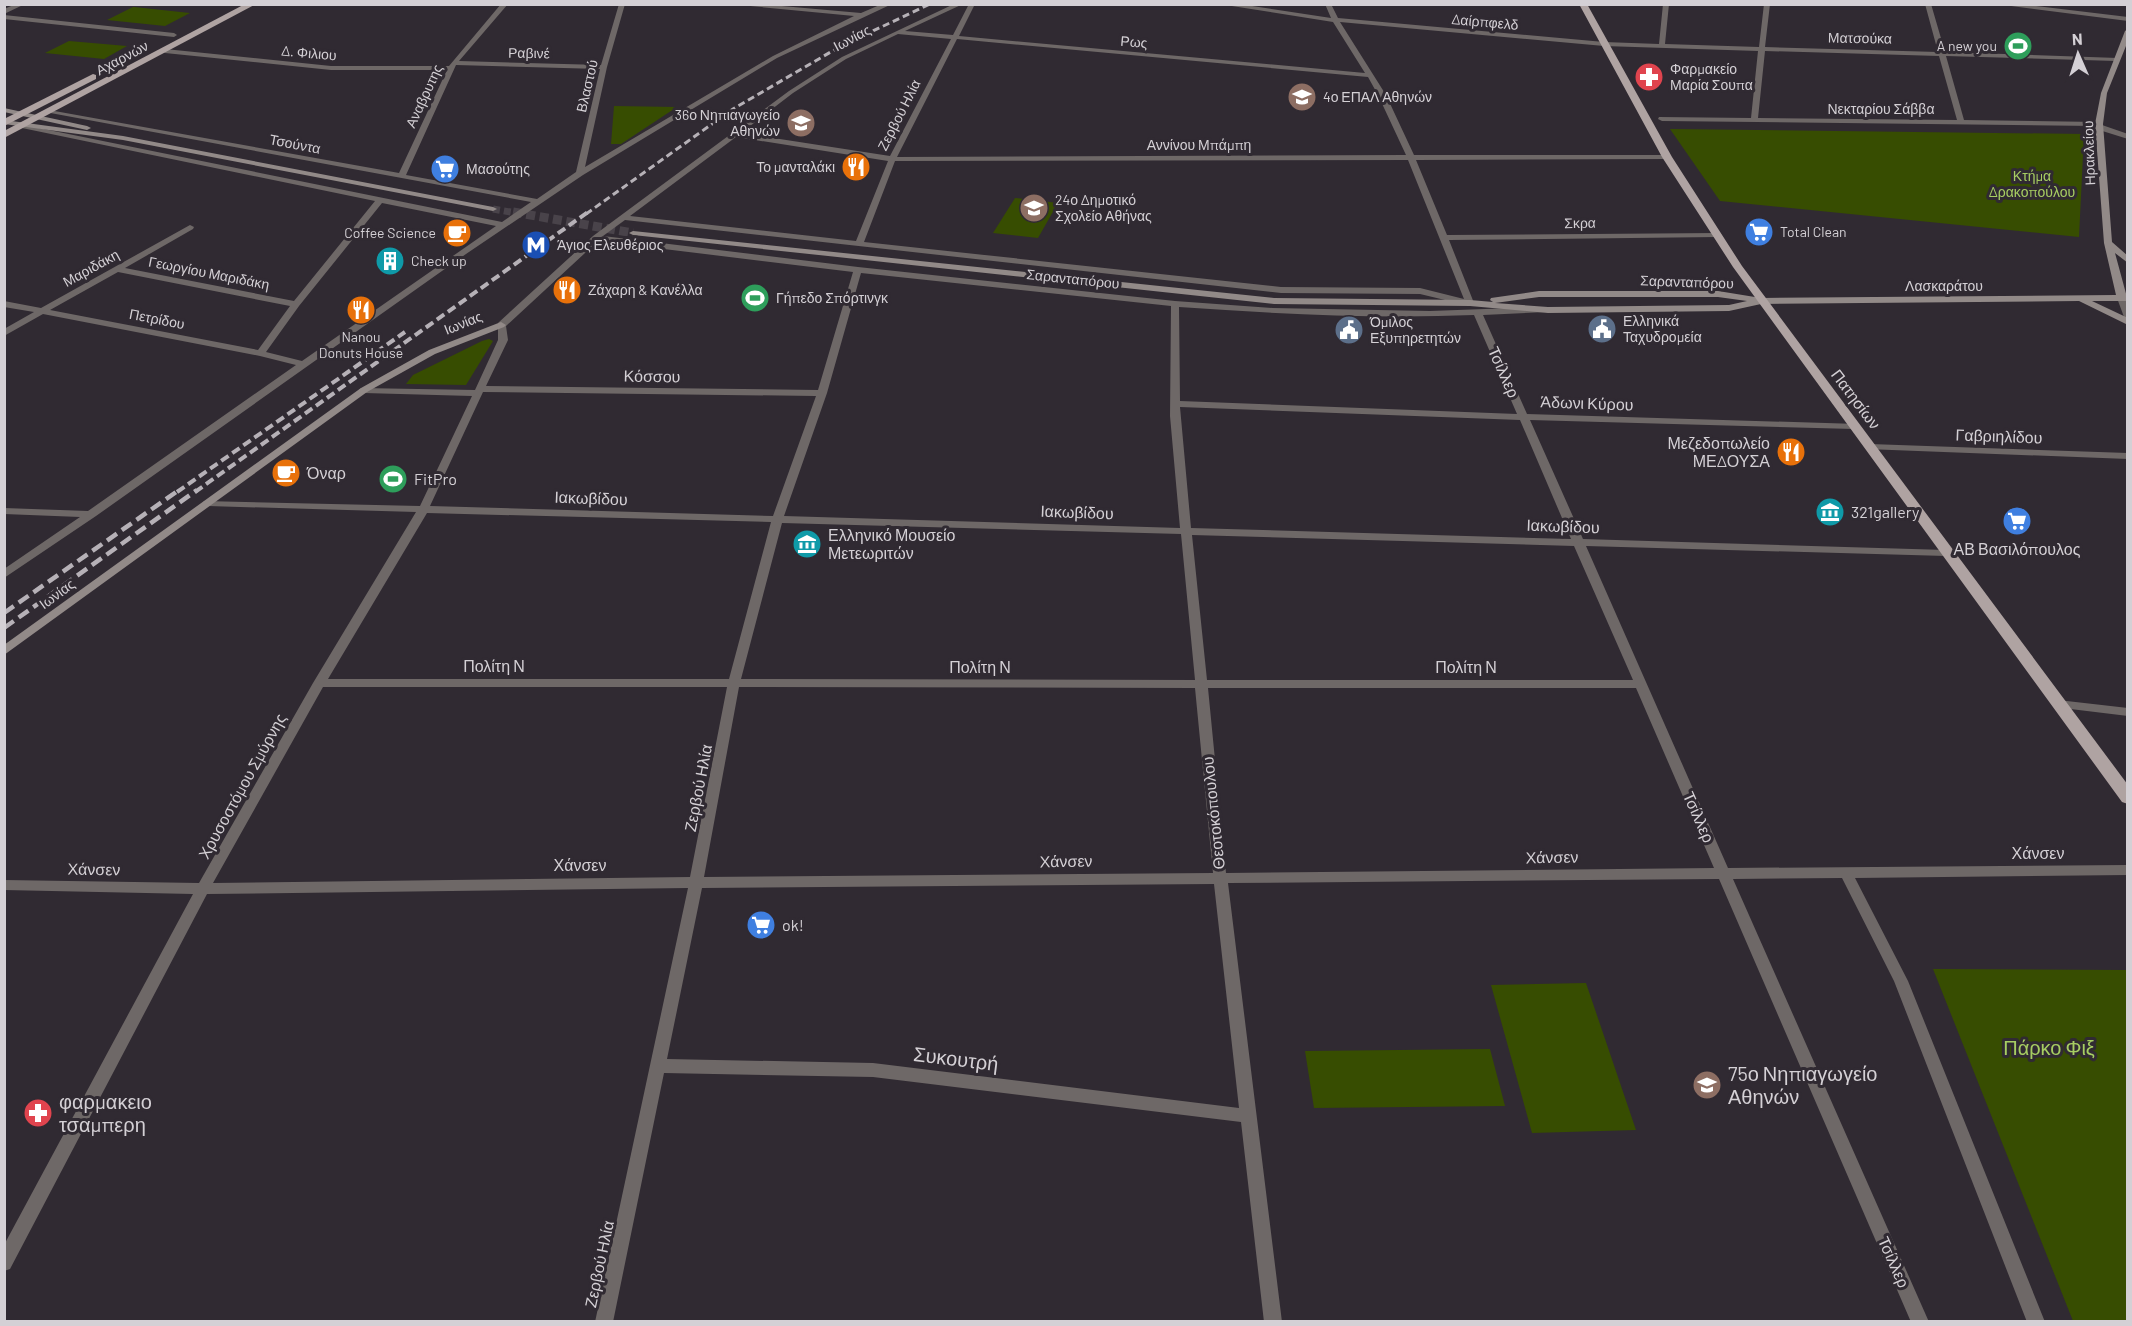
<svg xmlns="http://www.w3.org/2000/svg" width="2132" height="1326" viewBox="0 0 2132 1326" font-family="Barlow,sans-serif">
<rect width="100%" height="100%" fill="#302a32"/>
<g fill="#374d01">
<path d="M133 7H134L190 13 165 26 107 20Z"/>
<path d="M69 41 127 46 104 59 45 53Z"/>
<path d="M614 106 677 107 621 144H611Z"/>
<path d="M1670 129 2084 134 2079 237 1720 201Z"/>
<path d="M1015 198 1058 203 1038 238 993 233Z"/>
<path d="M489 339 493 341 466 385 406 384 413 375 482 341Z"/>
<path d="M1933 969 2127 970V1321H2073Z"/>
<path d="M1586 983 1636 1130 1532 1133 1491 985Z"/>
<path d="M1490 1049 1505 1106 1314 1108 1305 1051Z"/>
</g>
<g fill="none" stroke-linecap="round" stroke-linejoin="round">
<path stroke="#49434a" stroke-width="7" stroke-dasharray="7 4" stroke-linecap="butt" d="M493 209 522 214"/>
<path stroke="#49434a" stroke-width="9" stroke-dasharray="9 4.5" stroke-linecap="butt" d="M513 212 633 233"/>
<g fill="#6e6867" fill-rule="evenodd">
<path d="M16 4H25L4 14V9Z"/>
<path d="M501 4H508L459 61 601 65 619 4H625L607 67 585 167 773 56 854 16 729 4H760L861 13 882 4H892L777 58 583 175 466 254 96 516 4 578V569L80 517 4 514V508L88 511 296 365 260 356 43 314 4 336V329L34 312 4 307V301L41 308 190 225 194 227 193 229 125 268 294 301 375 201 22 128H19V124L502 222 531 202 45 112 49 110 399 173 447 70H331L165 53 162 51 165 49 331 66H449ZM456 65 600 69 576 172 537 199 406 175ZM382 203 496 226 302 361 266 352 299 306ZM118 272 290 306 258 350 50 310Z"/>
<path d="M954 4H963L905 31 953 35 969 4H975L959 36 1365 73 1333 22 1219 4H1239L1331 18 1325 4H1331L1338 18 1604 42 1659 44 1663 4H1669L1665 44 1759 47 1764 4H1770L1765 47 1938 52 1925 4H1931L1945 52 2118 58 2119 59 2116 61 1946 56 1964 120 2099 122H2102V125L2128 134V139L2096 129V126L1662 121 1658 119 1659 117 1751 118 1758 51 1604 46 1340 22 1386 95 1414 155H1667L1671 157 1667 159 1416 160 1447 235 1718 233 1722 235 1718 237 1449 240 1474 303 1470 306 1420 294 1281 293 625 220 603 236 858 267 1175 301 1273 308 1430 311 1542 307 1546 310 1545 312 1483 315 1527 414 1858 424V428L1854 429 1530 420 1583 539 1946 550 1952 553 1946 556 1586 546 1728 868 2128 865V875L1855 878 1908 981 2045 1322H2027L1894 981 1842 878 1733 879 1929 1322H1911L1719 879 1228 883 1282 1322H1264L1241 1122 873 1077 664 1073 613 1322H595L688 888 207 894 10 1269 4 1271V1245L193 894 4 890V880L199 883 313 683 416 512 208 506 204 505 203 503 204 501 420 506 472 396 364 393 359 390 361 388 475 390 498 340V323L593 236 789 91 842 57ZM898 34 951 39 890 156 741 133 793 93 846 59ZM957 39 1368 77 1378 95 1406 155 897 157ZM1765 51 1939 56 1957 120 1758 118ZM736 137 888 161 856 241 630 216ZM1408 160 1464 299 1420 288 1281 287 864 242 895 161ZM598 241 853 272 818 390 486 386 508 340 506 326ZM861 273 1171 306 1170 416 1180 528 784 516 827 393ZM1179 307C1278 314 1376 319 1474 315L1517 414 1180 401ZM483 392 816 396 773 516 430 506ZM1180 407 1520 420 1571 539 1191 528ZM427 513 771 522 729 679H328ZM782 523 1181 534 1195 680 741 679ZM1192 535 1574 546 1633 680H1207ZM323 687H727L690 877 213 883ZM739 687 1195 688 1213 873 704 877ZM1208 688H1636L1714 868 1226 873ZM1214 884 1239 1108 873 1063 667 1059 702 888Z"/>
<path d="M1996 4H2019L2128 17V21Z"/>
<path d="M4 15 174 33 177 35 174 37 4 19Z"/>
<path d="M2121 295 2124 296 2128 304V320L2124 317 2117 298Z"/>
<path d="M1870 444 2128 453V459L1866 449V445Z"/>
<path d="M2058 700 2128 708V716L2054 707 2052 704Z"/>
</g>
<g fill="#928a88" fill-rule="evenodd">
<path d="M2128 29V41L2107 93 2103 124 2112 242 2128 256V263L2115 253 2128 301H2092L2128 318V325L2079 301 1761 304 1729 311 1548 313 1470 306 1274 304 633 235 629 233 633 231 1274 298 1470 300 1493 302 1490 300 1491 298 1539 291H1718L1761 298 2116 295 2104 243 2095 124 2101 93 2125 31ZM1539 297H1718L1747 301 1729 305 1548 307 1495 303Z"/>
<path d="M4 108 87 126 91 128 87 130 4 112Z"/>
<path d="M4 120 123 136 493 207 497 209 493 211 123 140 4 124Z"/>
<path d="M501 322 506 325 504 327 435 354 367 392 4 655V645L361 388 429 350Z"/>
</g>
<g fill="#afa3a2" fill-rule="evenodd">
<path d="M245 4H256L4 138V131Z"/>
<path d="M1579 4H1587L1672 157 1742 266 2128 785V804L2122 802 1733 267 1662 157Z"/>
<path d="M93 74 96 75V79L4 126V119Z"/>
</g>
<path stroke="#b6b1b7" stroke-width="3" stroke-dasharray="7 4" stroke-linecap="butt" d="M586 214 733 109 841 46 930 4"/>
<g stroke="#b6b1b7" stroke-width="4" stroke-dasharray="9 4.5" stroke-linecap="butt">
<path d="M177 492 405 332"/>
<path d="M195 492 588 212"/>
</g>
<g stroke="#b6b1b7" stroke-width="4.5" stroke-dasharray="12 6" stroke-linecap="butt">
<path d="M4 613 179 490"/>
<path d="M4 628 197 490"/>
</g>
</g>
<defs>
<g id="stadium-disc" transform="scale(1.5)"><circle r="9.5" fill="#2e9e5b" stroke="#302a32"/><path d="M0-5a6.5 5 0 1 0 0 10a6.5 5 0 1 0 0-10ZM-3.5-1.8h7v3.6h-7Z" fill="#fff"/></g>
<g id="pharmacy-disc" transform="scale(1.5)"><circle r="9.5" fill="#e0444e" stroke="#302a32"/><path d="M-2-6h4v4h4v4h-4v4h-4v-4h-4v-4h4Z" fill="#fff"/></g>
<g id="school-disc" transform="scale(1.5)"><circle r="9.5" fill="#8d6e63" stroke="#302a32"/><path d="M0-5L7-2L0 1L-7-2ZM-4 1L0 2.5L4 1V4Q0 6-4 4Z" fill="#fff"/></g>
<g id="restaurant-disc" transform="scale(1.5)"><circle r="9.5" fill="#e8710a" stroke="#302a32"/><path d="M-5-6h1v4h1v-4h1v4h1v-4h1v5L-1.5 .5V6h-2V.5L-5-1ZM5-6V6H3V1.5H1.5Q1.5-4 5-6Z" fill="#fff"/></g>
<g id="supermarket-disc" transform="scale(1.5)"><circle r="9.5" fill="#3f7fe0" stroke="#302a32"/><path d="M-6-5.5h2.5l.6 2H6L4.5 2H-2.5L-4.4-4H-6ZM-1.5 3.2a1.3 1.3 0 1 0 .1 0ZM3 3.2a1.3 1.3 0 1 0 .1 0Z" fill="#fff"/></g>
<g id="cafe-disc" transform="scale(1.5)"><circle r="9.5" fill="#e8710a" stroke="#302a32"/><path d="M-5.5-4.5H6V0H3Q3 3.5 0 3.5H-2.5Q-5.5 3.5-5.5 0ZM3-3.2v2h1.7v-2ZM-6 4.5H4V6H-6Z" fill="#fff"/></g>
<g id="metro-disc" transform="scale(1.5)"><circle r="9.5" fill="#1a4fb4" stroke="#302a32"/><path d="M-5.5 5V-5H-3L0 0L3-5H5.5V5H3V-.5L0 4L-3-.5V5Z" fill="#fff"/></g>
<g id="building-disc" transform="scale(1.5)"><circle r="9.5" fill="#0f9aa8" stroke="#302a32"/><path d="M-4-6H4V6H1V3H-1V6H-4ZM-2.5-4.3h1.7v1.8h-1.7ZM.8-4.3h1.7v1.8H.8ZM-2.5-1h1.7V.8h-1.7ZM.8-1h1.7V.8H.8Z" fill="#fff"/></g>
<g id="civic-disc" transform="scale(1.5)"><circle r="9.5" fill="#5c6f8a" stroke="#302a32"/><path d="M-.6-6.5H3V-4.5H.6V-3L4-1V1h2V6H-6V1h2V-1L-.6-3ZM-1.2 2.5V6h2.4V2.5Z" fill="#fff"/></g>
<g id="museum-disc" transform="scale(1.5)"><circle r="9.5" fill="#0f9aa8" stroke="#302a32"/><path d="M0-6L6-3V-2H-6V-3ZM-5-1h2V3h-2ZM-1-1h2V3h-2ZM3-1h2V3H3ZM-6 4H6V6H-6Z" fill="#fff"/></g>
</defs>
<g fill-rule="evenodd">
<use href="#stadium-disc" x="2018" y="46"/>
<use href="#pharmacy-disc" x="1649" y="77"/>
<use href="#school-disc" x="1302" y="97"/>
<use href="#school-disc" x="801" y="123"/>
<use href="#restaurant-disc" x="856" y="167"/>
<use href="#supermarket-disc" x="445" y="169"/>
<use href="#school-disc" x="1034" y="208"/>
<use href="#supermarket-disc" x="1759" y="232"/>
<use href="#cafe-disc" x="457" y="233"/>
<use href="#metro-disc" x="536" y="245"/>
<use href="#building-disc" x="390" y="261"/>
<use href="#restaurant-disc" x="567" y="290"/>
<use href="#stadium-disc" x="755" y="298"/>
<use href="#restaurant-disc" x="361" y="310"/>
<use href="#civic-disc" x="1602" y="329"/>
<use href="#civic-disc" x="1349" y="330"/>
<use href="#restaurant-disc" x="1791" y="452"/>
<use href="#cafe-disc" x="286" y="473"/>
<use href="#stadium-disc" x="393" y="479"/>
<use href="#museum-disc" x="1830" y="512"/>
<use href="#supermarket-disc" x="2017" y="521"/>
<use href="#museum-disc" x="807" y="544"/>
<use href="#supermarket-disc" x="761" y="925"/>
<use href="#school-disc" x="1707" y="1085"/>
<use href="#pharmacy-disc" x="38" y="1113"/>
</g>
<g text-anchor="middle" stroke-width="6" stroke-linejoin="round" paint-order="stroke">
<g font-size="14" fill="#d4d0d5" stroke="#302a32">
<text transform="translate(1485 22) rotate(5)" y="5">Δαίρπφελδ</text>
<text transform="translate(852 38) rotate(-28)" y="5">Ιωνίας</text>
<text transform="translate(1860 38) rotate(1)" y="5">Ματσούκα</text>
<text transform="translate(1134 42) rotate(5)" y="5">Ρως</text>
<text transform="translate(309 53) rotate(5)" y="5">Δ. Φιλιου</text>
<text transform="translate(529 53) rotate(1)" y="5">Ραβινέ</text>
<text transform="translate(122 58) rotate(-28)" y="5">Αχαρνών</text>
<text transform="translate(587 86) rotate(-77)" y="5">Βλαστού</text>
<text transform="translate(424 96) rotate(-65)" y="5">Αναβρυτης</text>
<text x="1881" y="114">Νεκταρίου Σάββα</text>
<text transform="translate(899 115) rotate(-63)" y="5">Ζερβού Ηλία</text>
<text transform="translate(295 144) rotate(11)" y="5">Τσούντα</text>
<text x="1199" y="150">Αννίνου Μπάμπη</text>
<text transform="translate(2089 153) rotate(-92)" y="5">Ηρακλείου</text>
<text transform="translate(1580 223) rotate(-1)" y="5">Σκρα</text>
<text transform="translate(91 268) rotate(-29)" y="5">Μαριδάκη</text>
<text transform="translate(209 273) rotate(11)" y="5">Γεωργίου Μαριδάκη</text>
<text transform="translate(1073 279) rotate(6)" y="5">Σαρανταπόρου</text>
<text transform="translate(1687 282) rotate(2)" y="5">Σαρανταπόρου</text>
<text x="1944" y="291">Λασκαράτου</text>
<text transform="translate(157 319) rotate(11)" y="5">Πετρίδου</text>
<text transform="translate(463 323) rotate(-22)" y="5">Ιωνίας</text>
<text transform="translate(57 594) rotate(-36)" y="5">Ιωνίας</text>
</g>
<g font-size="14" fill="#d4d0d5" stroke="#302a32" text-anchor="start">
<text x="1997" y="51" text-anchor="end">A new you</text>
<text x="1670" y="74">Φαρμακείο<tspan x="1670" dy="16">Μαρία Σουπα</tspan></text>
<text x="1323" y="102">4ο ΕΠΑΛ Αθηνών</text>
<text x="780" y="120" text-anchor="end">36ο Νηπιαγωγείο<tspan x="780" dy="16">Αθηνών</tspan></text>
<text x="835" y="172" text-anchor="end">Το μανταλάκι</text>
<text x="466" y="174">Μασούτης</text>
<text x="1055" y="205">24ο Δημοτικό<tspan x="1055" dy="16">Σχολείο Αθήνας</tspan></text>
<text x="1780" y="237">Total Clean</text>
<text x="436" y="238" text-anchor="end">Coffee Science</text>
<text x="557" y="250">Άγιος Ελευθέριος</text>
<text x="411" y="266">Check up</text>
<text x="588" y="295">Ζάχαρη &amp; Κανέλλα</text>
<text x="776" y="303">Γήπεδο Σπόρτινγκ</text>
<text x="1623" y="326">Ελληνικά<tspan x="1623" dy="16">Ταχυδρομεία</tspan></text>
<text x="1370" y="327">Όμιλος<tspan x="1370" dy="16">Εξυπηρετητών</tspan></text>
<text x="361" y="342" text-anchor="middle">Nanou<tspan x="361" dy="16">Donuts House</tspan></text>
</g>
<g font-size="14" fill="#a7ce62" stroke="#302a32">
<text x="2032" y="181">Κτήμα<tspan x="2032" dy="16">Δρακοπούλου</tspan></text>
</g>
<g font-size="16" fill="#d4d0d5" stroke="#302a32">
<text transform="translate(1504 372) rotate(66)" y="6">Τσίλλερ</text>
<text transform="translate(652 376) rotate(1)" y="6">Κόσσου</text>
<text transform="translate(1856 399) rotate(53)" y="6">Πατησίων</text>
<text transform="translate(1587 403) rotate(2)" y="6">Άδωνι Κύρου</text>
<text transform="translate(1999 436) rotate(2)" y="6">Γαβριηλίδου</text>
<text transform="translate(591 498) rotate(2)" y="6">Ιακωβίδου</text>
<text transform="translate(1077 512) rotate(2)" y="6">Ιακωβίδου</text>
<text transform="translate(1563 526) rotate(2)" y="6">Ιακωβίδου</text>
<text x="494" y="672">Πολίτη Ν</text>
<text x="980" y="673">Πολίτη Ν</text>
<text x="1466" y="673">Πολίτη Ν</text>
<text transform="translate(242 786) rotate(-61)" y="6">Χρυσοστόμου Σμύρνης</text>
<text transform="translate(698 788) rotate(-79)" y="6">Ζερβού Ηλία</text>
<text transform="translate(1213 813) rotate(-96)" y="6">Θεοτοκόπουλου</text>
<text transform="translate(1699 817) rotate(66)" y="6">Τσίλλερ</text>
<text x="2038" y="859">Χάνσεν</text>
<text transform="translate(1552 857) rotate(-1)" y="6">Χάνσεν</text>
<text transform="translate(1066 861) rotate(-1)" y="6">Χάνσεν</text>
<text x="580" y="871">Χάνσεν</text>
<text transform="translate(94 869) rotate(1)" y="6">Χάνσεν</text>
<text transform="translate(1894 1262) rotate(66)" y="6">Τσίλλερ</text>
<text transform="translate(599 1264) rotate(-78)" y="6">Ζερβού Ηλία</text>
</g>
<g font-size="16" fill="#d4d0d5" stroke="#302a32" text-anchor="start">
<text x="1770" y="449" text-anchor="end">Μεζεδοπωλείο<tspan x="1770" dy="18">ΜΕΔΟΥΣΑ</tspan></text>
<text x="307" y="479">Όναρ</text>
<text x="414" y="485">FitPro</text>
<text x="1851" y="518">321gallery</text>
<text x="828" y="541">Ελληνικό Μουσείο<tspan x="828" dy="18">Μετεωριτών</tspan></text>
<text x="2017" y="555" text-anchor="middle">ΑΒ Βασιλόπουλος</text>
<text x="782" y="931">ok!</text>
</g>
<g font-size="20" fill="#a7ce62" stroke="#302a32">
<text x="2049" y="1055">Πάρκο Φιξ</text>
</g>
<g font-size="20" fill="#d4d0d5" stroke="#302a32">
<text transform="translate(956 1059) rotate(7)" y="7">Συκουτρή</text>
</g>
<g font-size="20" fill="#d4d0d5" stroke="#302a32" text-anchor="start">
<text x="1728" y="1081">75ο Νηπιαγωγείο<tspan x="1728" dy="23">Αθηνών</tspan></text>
<text x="59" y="1109">φαρμακειο<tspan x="59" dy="23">τσαμπερη</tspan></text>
</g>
</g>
<rect width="2132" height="1326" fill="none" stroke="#d4d0d5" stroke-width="12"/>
<g transform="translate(2078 54) rotate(357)" stroke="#302a32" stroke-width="4.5" paint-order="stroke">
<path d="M0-4.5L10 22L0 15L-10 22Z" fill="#d4d0d5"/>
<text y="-9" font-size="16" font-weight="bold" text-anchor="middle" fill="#d4d0d5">N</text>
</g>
</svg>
